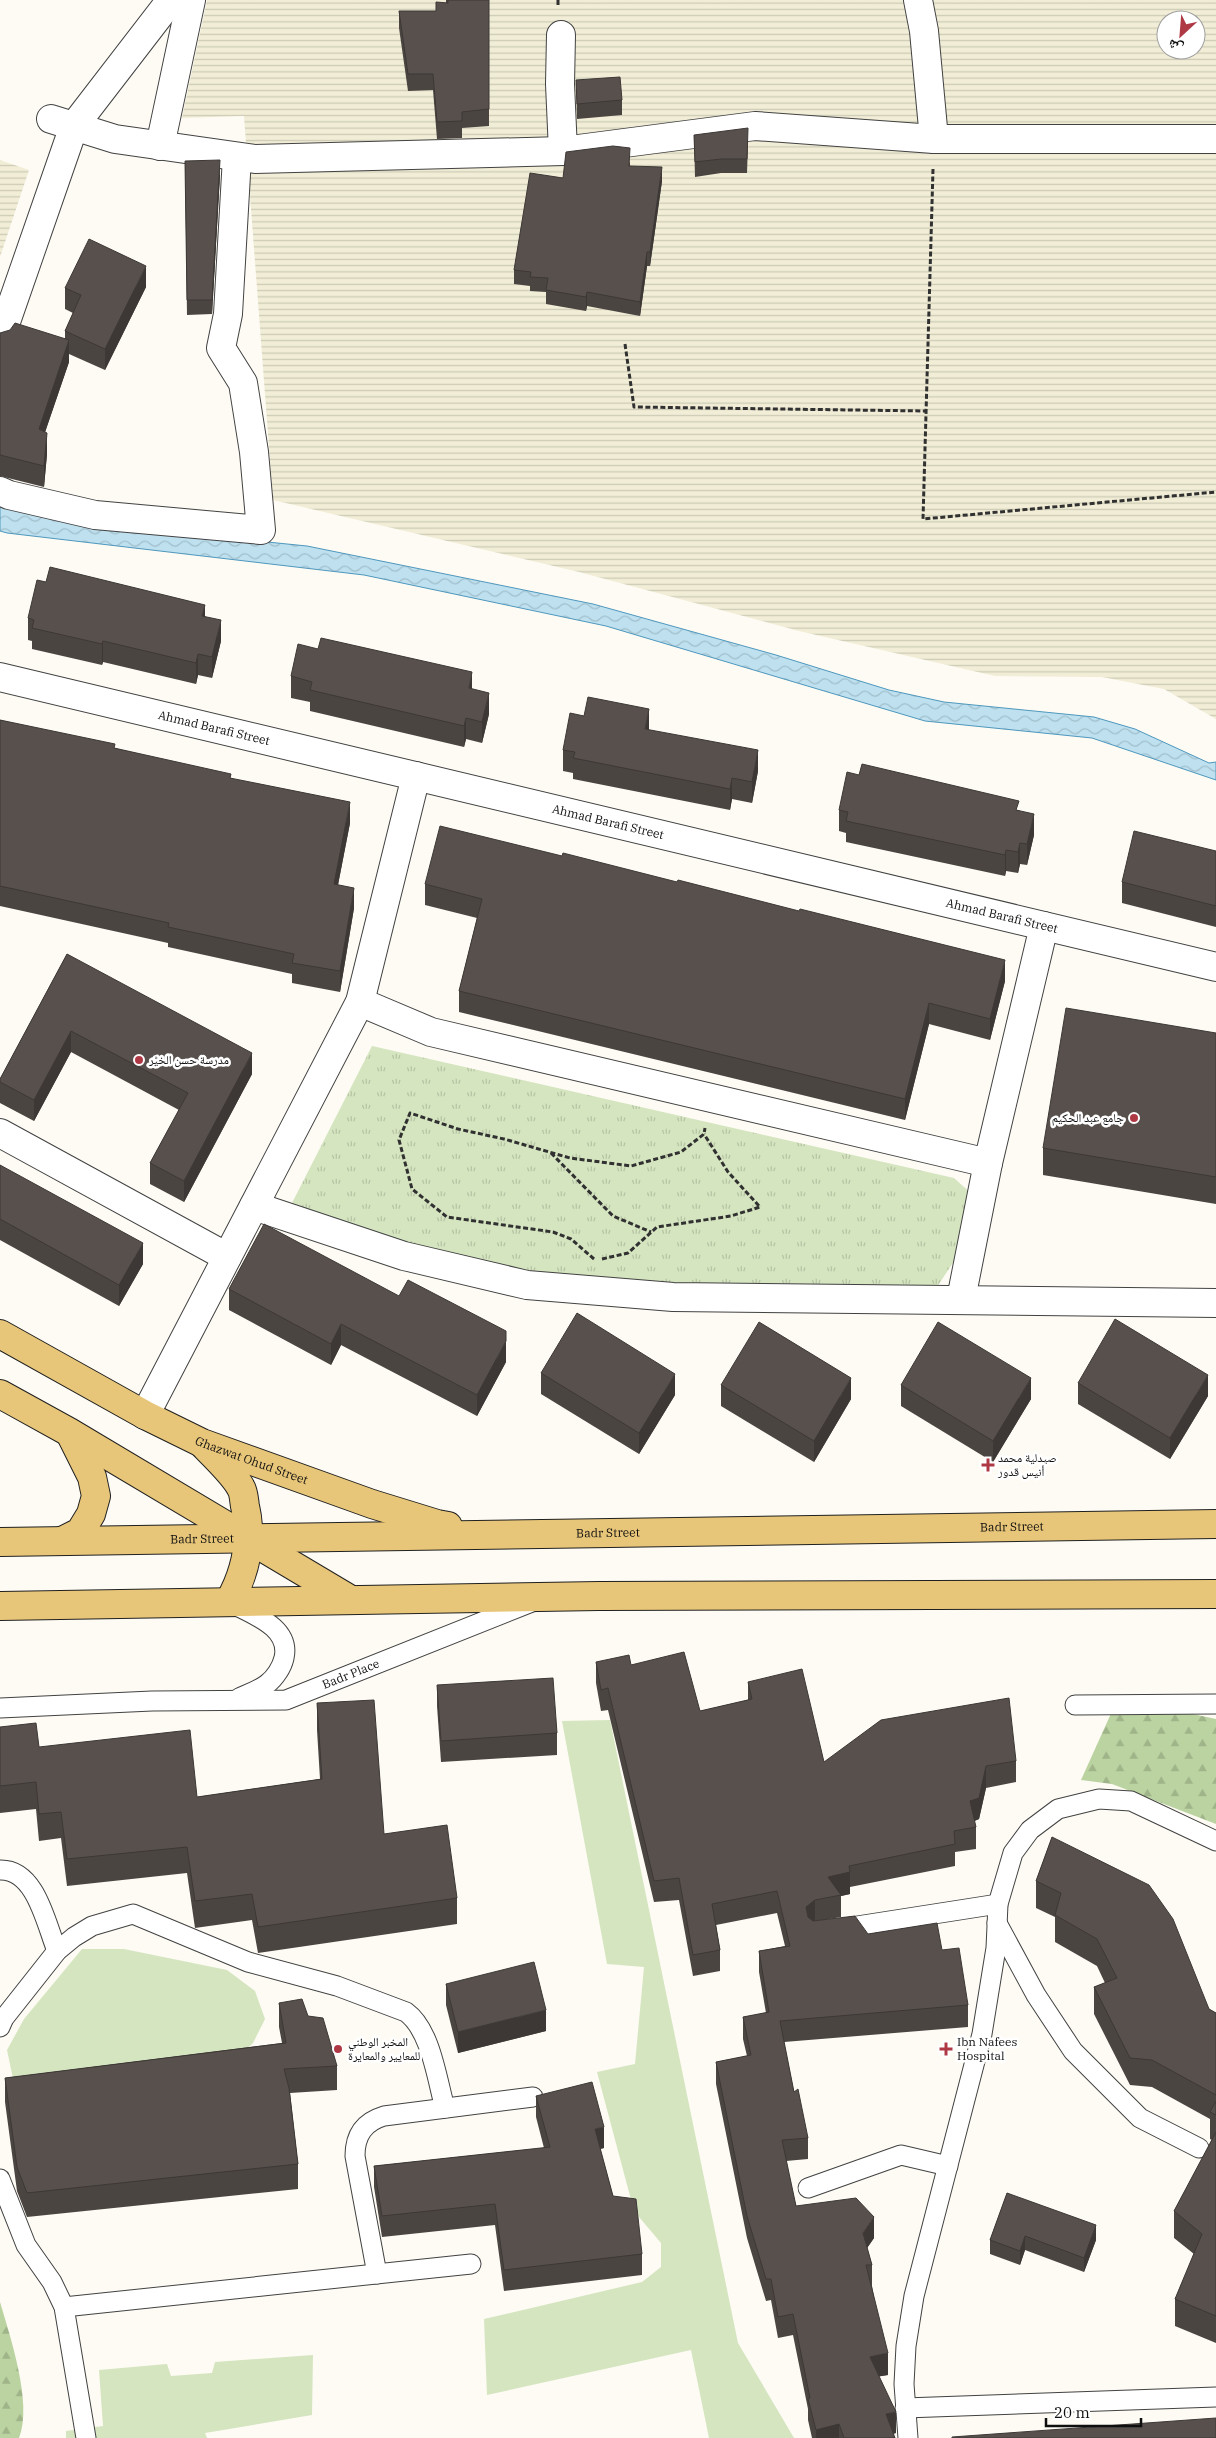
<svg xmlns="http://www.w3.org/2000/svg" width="1216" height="2438" viewBox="0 0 1216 2438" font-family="'IBM Plex Serif','Noto Naskh Arabic',serif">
<defs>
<pattern id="farmland-rules" width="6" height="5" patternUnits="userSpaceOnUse" patternTransform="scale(1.25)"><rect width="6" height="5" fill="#f1edd6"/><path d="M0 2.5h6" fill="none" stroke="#cdcab6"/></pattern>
<pattern id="forest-firs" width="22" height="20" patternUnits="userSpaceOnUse" patternTransform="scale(1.25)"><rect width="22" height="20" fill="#bbd3a1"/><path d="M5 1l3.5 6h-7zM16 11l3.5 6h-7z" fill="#a0b489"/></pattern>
<pattern id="park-tufts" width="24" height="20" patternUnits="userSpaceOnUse" patternTransform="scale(1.25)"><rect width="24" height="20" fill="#d5e5c0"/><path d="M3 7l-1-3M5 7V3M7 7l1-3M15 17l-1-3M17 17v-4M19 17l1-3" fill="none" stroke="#b6c3a4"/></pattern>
<pattern id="water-waves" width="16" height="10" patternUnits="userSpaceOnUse" patternTransform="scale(1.25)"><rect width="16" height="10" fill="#bee0ef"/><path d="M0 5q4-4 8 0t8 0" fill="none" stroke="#a2bfcc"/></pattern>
</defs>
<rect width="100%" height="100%" fill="#fdfbf3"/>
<g fill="url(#farmland-rules)" fill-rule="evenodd">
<path d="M207 0H1216V719L1164 689 1102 677 995 676 799 631 579 572 273 500 244 116 182 118ZM1166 20H1196V50H1166Z"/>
<path d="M0 160 29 170 0 257Z"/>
</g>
<g fill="#d5e5c0">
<path d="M610 1720 738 2343 794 2438H709L691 2350 487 2395 484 2319 642 2282 661 2267V2243L634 2211 597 2072 635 2064 644 1967 607 1964 562 1721Z"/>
<path d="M82 1949H124L227 1970 255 1991 265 2019 253 2043 240 2056 15 2088 7 2050 24 2019Z"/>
<path d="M313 2355 312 2415 205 2433 207 2438H66V2431L103 2426 99 2370 167 2364 171 2376 212 2373 215 2362Z"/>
</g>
<g fill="url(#forest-firs)">
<path d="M1118 1698 1216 1719V1824L1112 1784 1081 1780Z"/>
<path d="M0 2302C10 2336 33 2404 19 2438H0Z"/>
</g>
<path fill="url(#park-tufts)" d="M372 1046 954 1178 973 1195 962 1249 935 1290H747L558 1277 438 1252 356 1227 292 1203Z"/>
<path fill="url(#water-waves)" stroke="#4e97bd" d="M0 507 88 524 307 546 593 604 776 655 889 690 944 702 1094 717 1135 729 1209 763 1216 762V780L1092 738 925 721 606 626 364 575 7 533 0 531Z"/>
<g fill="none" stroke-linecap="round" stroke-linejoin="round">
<g stroke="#424242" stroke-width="21">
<g id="service">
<path d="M233 1604C254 1615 291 1628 284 1658 282 1667 275 1678 267 1684 259 1690 248 1694 239 1698"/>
<path d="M1075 1705 1216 1704"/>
<path id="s1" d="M0 1708 152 1701 286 1700 532 1602"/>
<path d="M0 1870C36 1869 46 1924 57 1951"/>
<path d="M997 1923 1036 1995 1073 2051 1140 2118 1199 2148"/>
<path d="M838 1929 998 1904"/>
<path d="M0 2027 4 2018 57 1951 74 1937 92 1926 133 1914 248 1962 337 1986 406 2012C431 2030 437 2080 445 2108"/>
<path d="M0 2179 26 2245 52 2282 64 2307 86 2438"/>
<path d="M808 2188 901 2155 948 2166"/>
<path d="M377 2274 355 2156C355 2135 364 2122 384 2116L533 2097"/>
<path d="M64 2307 471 2264"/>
<path d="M905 2408 1216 2397"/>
<path d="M908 2438 904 2384 906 2346 914 2296 982 2034 996 1948 998 1904 1013 1853 1030 1830 1058 1809 1099 1799 1131 1801 1216 1841"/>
</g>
</g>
<g stroke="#424242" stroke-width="30">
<g id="minor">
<path d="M918 0 924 31 934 139"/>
<path d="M561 35 560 84 563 151"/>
<path d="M51 119 115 139 255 159 563 151 755 126 934 139H1216"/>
<path d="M160 146 191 0"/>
<path d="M0 339 74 126 171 0"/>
<path d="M0 491 9 495 95 515 261 530 254 452 243 383 221 348 228 314 237 157"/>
<path id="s2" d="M0 677 1216 967"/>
<path d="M360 1002 431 1032 988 1163 1044 926"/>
<path d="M0 1133 227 1257"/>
<path d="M254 1206 404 1256 527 1285 673 1297 1216 1303"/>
<path d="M961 1299 988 1163"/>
<path d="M145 1415 360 1002 416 776"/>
</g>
</g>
<g stroke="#202020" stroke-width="30">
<g id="primary">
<path id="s3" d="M0 1334 145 1415 202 1443 372 1504 437 1524 448 1526"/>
<path d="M0 1394 69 1432 351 1600"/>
<path d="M203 1444C214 1456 234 1474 241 1488 244 1493 244 1501 245 1506 253 1541 246 1572 229 1602"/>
<path d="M62 1541 80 1532 91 1514 96 1496 92 1477 70 1433"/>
<path id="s4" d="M0 1542 1216 1524"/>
<path d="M0 1606 599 1596 1216 1594"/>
</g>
</g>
<g stroke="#313131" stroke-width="3" stroke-dasharray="5 2.5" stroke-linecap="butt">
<path d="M558 0V7"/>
<path d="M933 169 923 519 1216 492"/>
<path d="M625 344 634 407 926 411"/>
<path d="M551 1153 613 1216 651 1232"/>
<path d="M594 1259 571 1239 553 1232 447 1217 412 1189 399 1140 410 1113 458 1129 504 1139 570 1158 631 1166 681 1152 704 1134 705 1128"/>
<path d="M602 1259 628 1253 657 1227 731 1216 760 1207 728 1172 704 1134"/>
</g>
<use href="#service" stroke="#fff" stroke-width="19"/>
<use href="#minor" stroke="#fff" stroke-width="28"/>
<use href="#primary" stroke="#e8c679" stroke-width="28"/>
</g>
<g fill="#4b4542">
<path d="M446 0H489V126L462 128V138L437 139 433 90 408 91 399 28V11H436L446 3Z"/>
<path d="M576 80 622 100V115L577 119Z"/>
<path d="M694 135 748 143 747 173H721L695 177Z"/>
<path d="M185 161 220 175 212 314 187 315Z"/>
<path d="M630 162V166L662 181 650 266H647L640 316 587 306 586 311 546 304V292L530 291V286L514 284V270Z"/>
<path d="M146 287 105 370 69 354V362L45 432 47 454 44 487 0 476V333L65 339V331L73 313 65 309V288Z"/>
<path d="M205 616 221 641 212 678 198 675 196 684 103 662 102 665 32 649V641L28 640V618Z"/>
<path d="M291 676 472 689 489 714 482 743 466 739 464 747 310 711V702L291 698Z"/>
<path d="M0 720 115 748 231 778 350 823 338 885 354 908 340 992 292 983V974L168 947V943L0 906Z"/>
<path d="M649 730 758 771 752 803 732 799 730 810 573 779V773L563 771V750Z"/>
<path d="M839 810H1019L1034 835 1027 865 1020 864 1018 873 1006 871 1005 876 846 842V833L839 831Z"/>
<path d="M1216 851V927L1122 903V882Z"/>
<path d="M425 884 1005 981 990 1040 929 1024 905 1120 459 1012V991L477 918 425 905Z"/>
<path d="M67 954 252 1074 184 1202 150 1184V1163L179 1110 71 1052 34 1121 0 1103V1079Z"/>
<path d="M1216 1033V1204L1043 1175V1148Z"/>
<path d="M0 1165 143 1264 119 1306 0 1240Z"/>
<path d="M229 1289 506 1362 477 1416 341 1345 331 1365 229 1310Z"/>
<path d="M541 1373 675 1395 639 1454 541 1394Z"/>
<path d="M1078 1383 1208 1396 1170 1459 1078 1404Z"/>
<path d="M721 1385 851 1399 814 1462 721 1406Z"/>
<path d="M901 1385 1031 1399 993 1462 901 1406Z"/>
<path d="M596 1662 631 1665 700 1711 748 1700V1682L824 1762 1016 1761V1782L986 1788 979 1819 974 1821 976 1827V1849L955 1852V1866L850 1887V1894L841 1896V1917L818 1921 868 1934 942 1950 968 2005V2027L784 2042 794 2092 808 2138V2159L786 2161 796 2206 874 2238 867 2248 872 2265V2286L888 2375 879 2376 896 2433 893 2434 895 2438H812L808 2420V2409L793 2335 778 2338 771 2300 766 2301 747 2238 716 2084V2062L747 2056 743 2039V2017L766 2013 759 1972V1951L785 1946 777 1913 716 1925 720 1950V1971L693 1976 679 1900 654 1902 608 1710 601 1711 596 1683Z"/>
<path d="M437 1685 557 1733V1755L441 1762 437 1706Z"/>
<path d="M317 1703 384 1834 457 1898V1924L258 1953 252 1920 195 1928 187 1873 67 1886 61 1838 39 1841 36 1809 0 1813V1727L39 1747 197 1797 320 1779 317 1730Z"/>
<path d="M1052 1837 1209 2009 1216 2013V2343L1175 2326V2299L1194 2254 1174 2238V2211L1212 2140 1210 2139V2119L1152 2087 1130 2085 1094 2014V1987L1105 1983 1097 1966 1055 1942V1917L1036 1908V1881Z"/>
<path d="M446 1984 546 2031 458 2053 446 2005Z"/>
<path d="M279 2003 308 2016 337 2066V2090L290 2093 298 2164V2189L27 2217 17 2191 5 2102V2078L282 2043 279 2027Z"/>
<path d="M536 2096 604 2148 600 2149 613 2196 642 2254V2275L504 2291 495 2225 382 2237 374 2187V2166L544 2148 536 2117Z"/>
<path d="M1007 2193 1096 2240 1084 2272 1025 2250 1020 2265 990 2254V2240Z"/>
</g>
<g fill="#3d3836">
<path d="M220 160V175L212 314V300Z"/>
<path d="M662 167V181L650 266V252Z"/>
<path d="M647 252V266L640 316V302Z"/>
<path d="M146 266V287L105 370V349Z"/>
<path d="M587 292V306L586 311V297Z"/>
<path d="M69 340V362L39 450V429Z"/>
<path d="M47 433V454L44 487V466Z"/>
<path d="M205 605V626L202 616Z"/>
<path d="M221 620V641L212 678V657Z"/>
<path d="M103 641V662L102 665V644Z"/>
<path d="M198 654V675L196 684V663Z"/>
<path d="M472 672V693L469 688Z"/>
<path d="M489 693V714L482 743V722Z"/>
<path d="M649 709V730L645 729Z"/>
<path d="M466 718V739L464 747V726Z"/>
<path d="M758 750V771L752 803V782Z"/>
<path d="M732 778V799L730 810V789Z"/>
<path d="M350 802V823L334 905V884Z"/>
<path d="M1034 814V835L1027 865V844Z"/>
<path d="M1020 843V864L1018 873V852Z"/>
<path d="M1006 850V871L1005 876V855Z"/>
<path d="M354 888V908L340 992V971Z"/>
<path d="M1005 960V981L990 1040V1019Z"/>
<path d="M929 1003V1024L905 1120V1099Z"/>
<path d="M71 1031V1052L34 1121V1100Z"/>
<path d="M252 1053V1074L184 1202V1181Z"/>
<path d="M143 1243V1264L119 1306V1285Z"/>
<path d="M341 1324V1345L331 1365V1344Z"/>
<path d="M506 1341V1362L477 1416V1395Z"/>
<path d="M675 1374V1395L639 1454V1433Z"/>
<path d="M1208 1375V1396L1170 1459V1438Z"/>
<path d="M851 1378V1399L814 1462V1441Z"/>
<path d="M1031 1378V1399L993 1462V1441Z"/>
<path d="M986 1766V1788L979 1819 970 1823V1801Z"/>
<path d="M850 1872V1894L841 1896 828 1877Z"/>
<path d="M815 1900V1921L806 1928V1907Z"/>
<path d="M546 2010V2031L458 2053V2032Z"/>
<path d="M604 2127V2148L595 2150V2129Z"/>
<path d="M874 2217V2238L863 2254V2233Z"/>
<path d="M1096 2225V2240L1084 2272V2258Z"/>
<path d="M1025 2236V2250L1020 2265V2251Z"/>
<path d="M888 2353V2375L870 2378V2357Z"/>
<path d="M896 2412V2433L886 2435V2414Z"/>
<path d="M839 2424V2438H816V2430Z"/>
</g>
<g fill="#57504d" stroke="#3d3836">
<path d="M448 0H489V109L462 112V121L437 122 433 74H408L399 11H436V2L448 3Z"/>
<path d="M620 77 622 100 577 104 576 80Z"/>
<path d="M748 128 747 159H721L695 162 694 135Z"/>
<path d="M613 146 630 148 629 166 662 167 650 252H647L640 302 587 292 586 297 546 290 548 278 530 277 531 272 514 270 530 173 563 178 566 152Z"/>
<path d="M220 160 212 300H187L185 161Z"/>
<path d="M89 239 146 266 105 349 65 331 81 295 65 288Z"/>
<path d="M15 323 69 340 39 429 47 433 44 466 0 455V333L10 330Z"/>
<path d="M50 567 205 605 202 616 221 620 212 657 198 654 196 663 103 641 102 644 32 628 34 620 28 618 37 580 46 582Z"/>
<path d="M321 638 472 672 469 688 489 693 482 722 466 718 464 726 310 690 312 682 291 676 298 644 318 649Z"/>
<path d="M588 697 649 709 645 729 758 750 752 782 732 778 730 789 573 758 575 752 563 750 570 713 584 716Z"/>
<path d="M0 720 115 744 114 748 231 774 230 778 350 802 334 884 354 888 340 971 292 963 294 954 168 927 169 923 0 886Z"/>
<path d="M862 764 1019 801 1016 810 1034 814 1027 844 1020 843 1018 852 1006 850 1005 855 846 821 848 812 839 810 847 772 859 775Z"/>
<path d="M440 826 562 856 563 853 677 882 678 880 799 911 800 909 1005 960 990 1019 929 1003 905 1099 459 991 482 899 425 884Z"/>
<path d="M1134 831 1216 851V906L1122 882Z"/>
<path d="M67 954 252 1053 184 1181 150 1163 188 1093 71 1031 34 1100 0 1082V1079Z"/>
<path d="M1066 1008 1216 1033V1177L1043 1148Z"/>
<path d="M0 1165 143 1243 119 1285 0 1219Z"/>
<path d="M264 1224 399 1296 408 1280 506 1331V1341L477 1395 341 1324 331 1344 229 1289Z"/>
<path d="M577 1313 675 1374 639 1433 541 1373Z"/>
<path d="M1115 1319 1208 1375 1170 1438 1078 1383Z"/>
<path d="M759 1322 851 1378 814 1441 721 1385Z"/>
<path d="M938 1322 1031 1378 993 1441 901 1385Z"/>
<path d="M684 1652 700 1711 752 1699 748 1682 802 1669 824 1762 881 1720 1009 1698 1016 1761 986 1766 979 1798 970 1801 976 1827 954 1831 955 1844 849 1866 850 1872 828 1877 841 1895 815 1900 806 1907 808 1917 813 1921 855 1916 868 1934 937 1923 942 1950 959 1948 968 2005 780 2021 794 2092 798 2089 808 2138 782 2140 796 2206 856 2198 874 2217 863 2233 872 2265H866L888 2353 870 2357 896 2412 886 2414 895 2438H844L839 2424 816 2430 808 2399 810 2398 793 2314 778 2317 771 2279H766L747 2216 716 2062 751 2055 743 2017 769 2012 759 1951 790 1946 777 1891 712 1904 720 1950 693 1955 679 1878 654 1881 608 1688 601 1690 596 1662 629 1655 631 1665Z"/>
<path d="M553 1678 557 1733 441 1741 437 1685Z"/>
<path d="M374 1700 384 1834 447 1825 457 1898 258 1927 252 1894 195 1901 187 1847 67 1859 61 1812 39 1814 36 1782 0 1786V1727L36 1723 39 1747 190 1730 197 1797 322 1779 317 1703Z"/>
<path d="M1052 1837 1149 1885 1173 1919 1209 2009 1216 2013V2095L1152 2060 1130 2058 1094 1987 1117 1978 1097 1939 1055 1915 1061 1893 1036 1881Z"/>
<path d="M534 1962 546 2010 458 2032 446 1984Z"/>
<path d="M302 1999 308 2016 323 2018 337 2066 284 2069 289 2088 298 2164 27 2193 17 2167 5 2078 286 2043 279 2003Z"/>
<path d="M592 2082 604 2127 595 2129 613 2196 636 2199 642 2254 504 2270 495 2204 382 2216 374 2166 550 2147 536 2096Z"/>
<path d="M1216 2101V2115L1210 2112Z"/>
<path d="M1216 2132V2316L1175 2299 1202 2234 1174 2211Z"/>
<path d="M1007 2193 1096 2225 1084 2258 1025 2236 1020 2251 990 2240Z"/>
<path d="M1216 2418V2438H952V2437Z"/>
</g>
<g fill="#af3845" stroke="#fff" stroke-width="2">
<circle cx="139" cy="1060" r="5"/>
<circle cx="1134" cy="1118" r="5"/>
<path d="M985.5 1457.5h5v5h5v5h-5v5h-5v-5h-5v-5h5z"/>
<circle cx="338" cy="2049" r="5"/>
<path d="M943.5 2041.5h5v5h5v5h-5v5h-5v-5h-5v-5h5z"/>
</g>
<g text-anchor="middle" stroke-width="5" stroke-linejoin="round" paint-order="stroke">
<g font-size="12" fill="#0f0f0f" stroke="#fff">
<text dy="4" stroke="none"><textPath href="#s2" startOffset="220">Ahmad Barafi Street</textPath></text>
<text dy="4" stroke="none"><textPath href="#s2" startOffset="625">Ahmad Barafi Street</textPath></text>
<text dy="4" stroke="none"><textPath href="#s2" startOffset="1030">Ahmad Barafi Street</textPath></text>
<text dy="4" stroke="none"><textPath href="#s3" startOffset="282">Ghazwat Ohud Street</textPath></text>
<text dy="4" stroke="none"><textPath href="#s4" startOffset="1012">Badr Street</textPath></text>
<text dy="4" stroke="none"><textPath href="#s4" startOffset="608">Badr Street</textPath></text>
<text dy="4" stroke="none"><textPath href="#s4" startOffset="202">Badr Street</textPath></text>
<text dy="4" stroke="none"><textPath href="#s1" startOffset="356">Badr Place</textPath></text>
</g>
<g font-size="12" fill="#0f0f0f" stroke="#fff" text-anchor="start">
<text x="149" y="1064">مدرسة حسن الخيّر</text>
<text x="1124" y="1122" text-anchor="end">جامع عبد الحكيم</text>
<text x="998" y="1462">صيدلية محمد<tspan x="998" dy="14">أنيس قدور</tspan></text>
<text x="348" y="2046">المخبر الوطني<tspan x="348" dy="14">للمعايير والمعايرة</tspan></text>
<text x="957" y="2046">Ibn Nafees<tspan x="957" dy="14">Hospital</tspan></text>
</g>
</g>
<g transform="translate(1181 35) rotate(206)"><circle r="24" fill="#ffffff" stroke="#9f9f9f"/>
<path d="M0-4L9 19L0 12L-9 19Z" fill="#af3845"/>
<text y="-8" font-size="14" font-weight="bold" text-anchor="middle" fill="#0f0f0f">ش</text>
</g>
<path d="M1046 2418v8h95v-8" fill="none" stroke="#0f0f0f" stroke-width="2.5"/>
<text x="1054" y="2418" font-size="15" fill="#0f0f0f" stroke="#ffffff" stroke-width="4" paint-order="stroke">20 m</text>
</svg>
